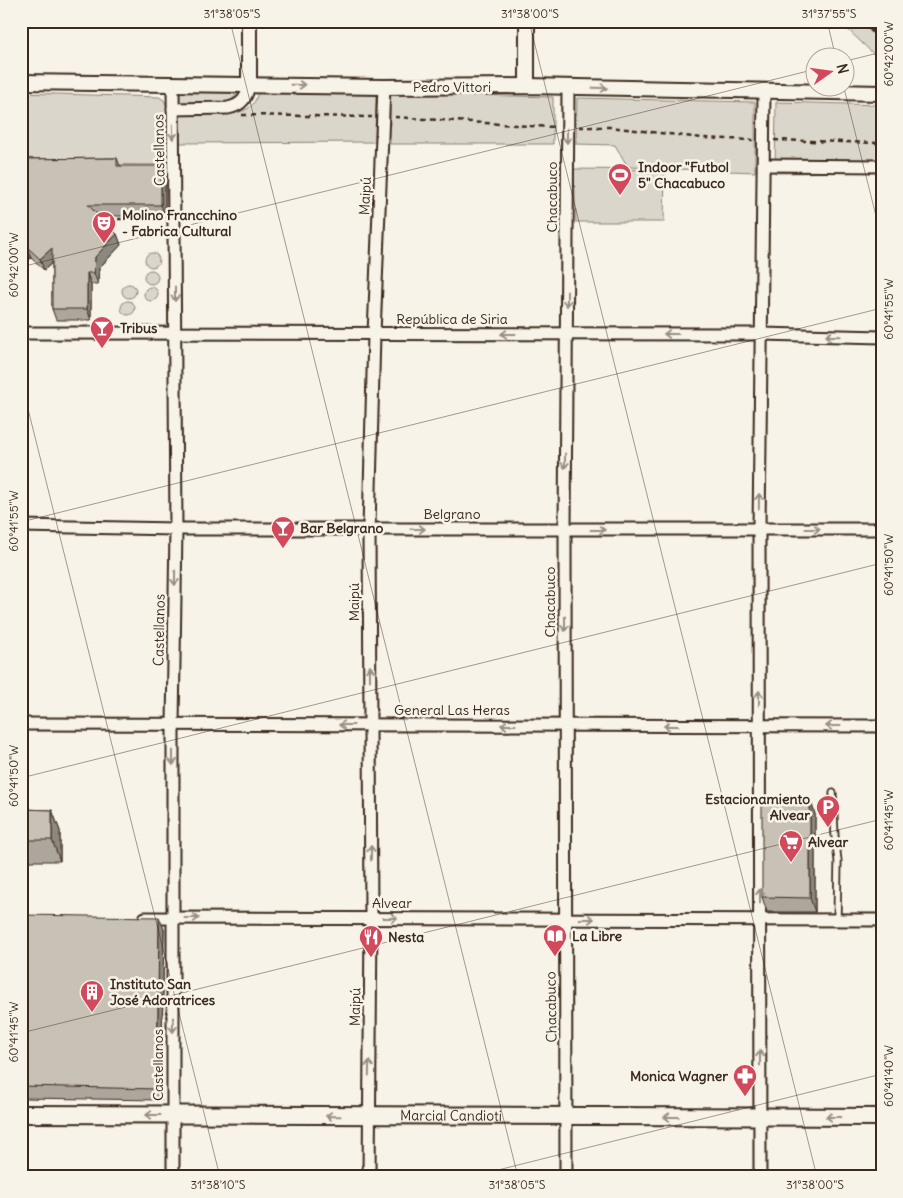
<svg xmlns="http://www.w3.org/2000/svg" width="903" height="1198" viewBox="0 0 903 1198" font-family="Delius,sans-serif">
<rect width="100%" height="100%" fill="#f7f3e8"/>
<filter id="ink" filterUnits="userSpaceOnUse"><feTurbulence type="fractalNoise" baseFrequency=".02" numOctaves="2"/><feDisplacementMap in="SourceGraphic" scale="10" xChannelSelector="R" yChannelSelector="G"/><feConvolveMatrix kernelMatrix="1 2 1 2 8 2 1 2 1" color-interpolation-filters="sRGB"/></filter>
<g filter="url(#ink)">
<g fill="#dbd6cb" stroke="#8b8074">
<path d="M839 21H882V62Z"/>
<path d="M177 88 240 89C230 112 198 105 177 105Z"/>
<path d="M258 90 376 93 375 142 177 143V113C193 113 235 117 247 109 255 104 257 98 258 90Z"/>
<path d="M21 93 159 97 164 100 169 110V165L21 164Z"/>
<path d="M390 93 553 97V144H390Z"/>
<path d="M577 98 755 102V172L628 167 615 145 576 144Z"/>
<path d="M776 102 882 105V172L775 173Z"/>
<path d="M574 169 665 170 664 222H576Z"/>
<circle cx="152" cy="260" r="7"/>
<circle cx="151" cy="277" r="7"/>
<circle cx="129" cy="291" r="7"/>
<circle cx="151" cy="294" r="7"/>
<circle cx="128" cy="308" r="7"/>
</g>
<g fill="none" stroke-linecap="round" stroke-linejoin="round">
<g stroke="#3b2a1e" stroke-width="9">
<path id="service" d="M833 793 835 836 838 861 837 919"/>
</g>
<g stroke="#3b2a1e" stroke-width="15">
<g id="minor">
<path d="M173 83 176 529 173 725V1177"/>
<path d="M173 109 228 108C242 105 247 98 249 84"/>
<path d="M764 165 882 166"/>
<path d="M21 333 761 334 882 337"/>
<path d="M21 526 176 529H882"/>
<path d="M21 724 882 726"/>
<path d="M145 918 882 920"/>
<path d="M369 1177 371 917 369 529 374 334 384 87"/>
<path d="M566 1177 565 530 568 87"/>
<path d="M760 1177 759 529 764 92"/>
</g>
</g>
<g stroke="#3b2a1e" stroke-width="18">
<g id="tertiary">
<path d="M21 82 384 87 527 86 882 93"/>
<path d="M249 84V21"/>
<path d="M527 86V21"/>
</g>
</g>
<g stroke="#3b2a1e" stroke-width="20">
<g id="secondary">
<path id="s1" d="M21 1114 882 1117"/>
</g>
</g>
<g stroke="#3b2a1e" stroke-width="2.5" stroke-dasharray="5 4" stroke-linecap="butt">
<path d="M242 115 372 117"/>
<path d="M395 117 530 126 556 127"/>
<path d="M579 127H610L702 138 753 140"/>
<path d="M774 140 882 143"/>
<path d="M100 219H162"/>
</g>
<use href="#service" stroke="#f7f3e8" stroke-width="5.5"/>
<use href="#minor" stroke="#f7f3e8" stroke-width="11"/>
<use href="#tertiary" stroke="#f7f3e8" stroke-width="14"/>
<use href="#secondary" stroke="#f7f3e8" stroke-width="16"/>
<g stroke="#3b2a1e" stroke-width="5.5">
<path id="rail" d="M863 21 882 39"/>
</g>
<use href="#rail" stroke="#f7f3e8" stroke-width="4" stroke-dasharray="11" stroke-linecap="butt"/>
</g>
<g fill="#aca69d" stroke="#3b2a1e">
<path d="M117 158 120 166 165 177V216H99L117 234 121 245 99 268 98 284H91V320H56L52 309V263L44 270 31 258 21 268V159Z"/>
<path d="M810 799 815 814V912H767L762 897Z"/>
<path d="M21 809 52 810 60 831V861H21Z"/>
<path d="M21 915 164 929 161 1100 21 1098Z"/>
</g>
<g fill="#8c877f" stroke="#3b2a1e">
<path d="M161 166 165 177V216L161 205Z"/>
<path d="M117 234 121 245 99 268 98 284 94 273 95 257Z"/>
<path d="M27 247 31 258 21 268V253Z"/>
<path d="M52 248 56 259 44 270 40 259Z"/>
<path d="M87 273 91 284V320L87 309Z"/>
<path d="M810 799 815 814V912L810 898Z"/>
<path d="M52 810 60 831V861L52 840Z"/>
<path d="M159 917 164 929 161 1100 157 1089Z"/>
</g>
<g fill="#c8c1b6" stroke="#3b2a1e">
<path d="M117 158V166H161V205H88L117 234 95 257 94 273H87V309H52V248L40 259 27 247 21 253V159Z"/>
<path d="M762 799H810V898L762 897Z"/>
<path d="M21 809 52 810V840H21Z"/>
<path d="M21 915 159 917 157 1089 21 1086Z"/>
<rect x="21" y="1172" width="10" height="5"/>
</g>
<defs><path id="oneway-shaft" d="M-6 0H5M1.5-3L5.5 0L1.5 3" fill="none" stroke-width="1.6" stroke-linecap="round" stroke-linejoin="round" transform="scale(1.25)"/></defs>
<g stroke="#998e83">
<use href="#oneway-shaft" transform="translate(298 85) rotate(1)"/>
<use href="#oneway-shaft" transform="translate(600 88) rotate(1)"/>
<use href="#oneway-shaft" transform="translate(173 132) rotate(89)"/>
<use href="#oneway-shaft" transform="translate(567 136) rotate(90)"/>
<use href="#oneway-shaft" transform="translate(175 294) rotate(90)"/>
<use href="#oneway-shaft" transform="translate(567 299) rotate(90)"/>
<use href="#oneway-shaft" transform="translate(508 334) rotate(180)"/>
<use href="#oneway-shaft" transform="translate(671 334) rotate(180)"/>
<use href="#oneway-shaft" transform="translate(833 336) rotate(-178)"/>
<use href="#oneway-shaft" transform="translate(565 461) rotate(91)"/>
<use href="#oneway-shaft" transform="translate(759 501) rotate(-89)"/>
<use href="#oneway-shaft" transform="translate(418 529)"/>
<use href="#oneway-shaft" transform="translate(813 529)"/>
<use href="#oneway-shaft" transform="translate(598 530)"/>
<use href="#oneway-shaft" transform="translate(175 578) rotate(91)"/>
<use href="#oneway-shaft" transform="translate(565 624) rotate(90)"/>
<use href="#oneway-shaft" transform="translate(370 673) rotate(-90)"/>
<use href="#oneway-shaft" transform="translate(759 698) rotate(-90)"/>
<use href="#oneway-shaft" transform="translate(346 725) rotate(-180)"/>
<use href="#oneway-shaft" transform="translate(508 725) rotate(-180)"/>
<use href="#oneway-shaft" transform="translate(671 726) rotate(-180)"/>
<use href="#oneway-shaft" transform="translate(833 726) rotate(-180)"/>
<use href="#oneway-shaft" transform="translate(173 758) rotate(90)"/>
<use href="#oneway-shaft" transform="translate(371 853) rotate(-90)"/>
<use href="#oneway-shaft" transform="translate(760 896) rotate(-90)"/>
<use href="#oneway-shaft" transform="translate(192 918)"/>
<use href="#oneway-shaft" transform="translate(390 918)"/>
<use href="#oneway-shaft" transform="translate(587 919)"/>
<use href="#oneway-shaft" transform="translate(173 1025) rotate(90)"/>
<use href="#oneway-shaft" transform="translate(760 1058) rotate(-90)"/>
<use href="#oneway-shaft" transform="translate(369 1068) rotate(-89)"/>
<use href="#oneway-shaft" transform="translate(153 1115) rotate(-180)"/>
<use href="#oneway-shaft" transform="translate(333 1116) rotate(-179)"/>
<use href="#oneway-shaft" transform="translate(671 1117) rotate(-180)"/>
<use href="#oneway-shaft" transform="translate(833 1117) rotate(-180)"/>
</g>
</g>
<path fill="none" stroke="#3b2a1e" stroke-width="1" stroke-opacity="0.45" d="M230 21 518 1177M529 21 817 1177M827 21 836 58M846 61 882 52M844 88 882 240M21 267 816 69M21 381 220 1177M21 522 882 308M21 778 882 563M21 1033 882 819M470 1177 882 1074"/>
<defs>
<g id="stadium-pin" transform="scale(1.25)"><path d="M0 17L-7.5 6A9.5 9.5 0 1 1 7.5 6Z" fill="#d1495b" stroke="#f7f3e8"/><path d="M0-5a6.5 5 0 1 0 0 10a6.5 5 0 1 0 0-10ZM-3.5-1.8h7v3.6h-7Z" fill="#fff"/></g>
<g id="theatre-pin" transform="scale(1.25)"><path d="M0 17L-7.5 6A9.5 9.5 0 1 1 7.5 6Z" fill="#d1495b" stroke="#f7f3e8"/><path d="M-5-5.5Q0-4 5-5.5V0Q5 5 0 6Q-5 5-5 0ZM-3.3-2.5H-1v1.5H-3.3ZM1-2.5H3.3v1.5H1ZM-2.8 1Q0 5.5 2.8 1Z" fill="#fff"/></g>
<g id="bar-pin" transform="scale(1.25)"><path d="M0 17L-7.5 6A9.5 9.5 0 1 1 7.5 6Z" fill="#d1495b" stroke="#f7f3e8"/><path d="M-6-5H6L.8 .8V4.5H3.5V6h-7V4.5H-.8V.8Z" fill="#fff"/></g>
<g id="parking-pin" transform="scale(1.25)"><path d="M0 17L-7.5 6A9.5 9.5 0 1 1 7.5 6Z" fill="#d1495b" stroke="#f7f3e8"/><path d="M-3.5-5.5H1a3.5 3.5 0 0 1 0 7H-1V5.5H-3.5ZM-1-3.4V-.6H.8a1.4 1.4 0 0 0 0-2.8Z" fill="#fff"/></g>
<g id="supermarket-pin" transform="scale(1.25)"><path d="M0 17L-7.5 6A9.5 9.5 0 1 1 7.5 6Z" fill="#d1495b" stroke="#f7f3e8"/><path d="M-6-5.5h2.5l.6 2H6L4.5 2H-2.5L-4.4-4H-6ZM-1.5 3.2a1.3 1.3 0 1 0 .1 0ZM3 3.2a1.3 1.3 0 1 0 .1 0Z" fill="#fff"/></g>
<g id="library-pin" transform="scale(1.25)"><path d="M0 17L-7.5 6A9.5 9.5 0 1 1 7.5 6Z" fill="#d1495b" stroke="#f7f3e8"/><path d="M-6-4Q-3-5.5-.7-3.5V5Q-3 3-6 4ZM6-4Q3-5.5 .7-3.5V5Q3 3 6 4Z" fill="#fff"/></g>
<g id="restaurant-pin" transform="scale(1.25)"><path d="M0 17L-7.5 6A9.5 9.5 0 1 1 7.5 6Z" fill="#d1495b" stroke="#f7f3e8"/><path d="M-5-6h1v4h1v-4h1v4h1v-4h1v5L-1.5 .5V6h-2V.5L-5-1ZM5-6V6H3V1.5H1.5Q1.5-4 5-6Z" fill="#fff"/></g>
<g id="building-pin" transform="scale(1.25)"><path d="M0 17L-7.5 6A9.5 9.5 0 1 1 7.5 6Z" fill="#d1495b" stroke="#f7f3e8"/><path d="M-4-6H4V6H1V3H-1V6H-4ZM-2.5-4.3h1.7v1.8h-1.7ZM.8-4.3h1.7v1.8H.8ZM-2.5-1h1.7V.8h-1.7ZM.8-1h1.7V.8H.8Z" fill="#fff"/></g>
<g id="pharmacy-pin" transform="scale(1.25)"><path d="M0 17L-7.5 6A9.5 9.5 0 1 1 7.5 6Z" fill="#d1495b" stroke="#f7f3e8"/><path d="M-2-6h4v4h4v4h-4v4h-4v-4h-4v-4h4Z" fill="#fff"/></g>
</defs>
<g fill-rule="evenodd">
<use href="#stadium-pin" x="620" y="175"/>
<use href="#theatre-pin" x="104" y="223"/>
<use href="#bar-pin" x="102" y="328"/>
<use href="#bar-pin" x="283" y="528"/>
<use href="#parking-pin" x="828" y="807"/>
<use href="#supermarket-pin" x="791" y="842"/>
<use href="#library-pin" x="555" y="936"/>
<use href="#restaurant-pin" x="371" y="937"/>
<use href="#building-pin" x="92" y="992"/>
<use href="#pharmacy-pin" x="745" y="1076"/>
</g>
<g text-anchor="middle" stroke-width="5" stroke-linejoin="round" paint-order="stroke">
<g font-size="14" fill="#3b2a1e" stroke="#f7f3e8">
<text x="452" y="92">Pedro Vittori</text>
<text transform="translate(159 150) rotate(-91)" y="5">Castellanos</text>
<text transform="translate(365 196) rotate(-87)" y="5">Maipú</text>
<text transform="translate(552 197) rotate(-90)" y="5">Chacabuco</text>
<text x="452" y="324">República de Siria</text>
<text x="452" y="519">Belgrano</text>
<text transform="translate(354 602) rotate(-90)" y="5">Maipú</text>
<text transform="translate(550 602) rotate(-90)" y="5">Chacabuco</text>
<text transform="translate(159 630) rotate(-89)" y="5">Castellanos</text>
<text x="452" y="715">General Las Heras</text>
<text x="392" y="908">Alvear</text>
<text transform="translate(355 1007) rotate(-89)" y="5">Maipú</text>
<text transform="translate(551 1007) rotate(-91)" y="5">Chacabuco</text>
<text transform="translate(158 1065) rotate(-90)" y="5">Castellanos</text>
<text dy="5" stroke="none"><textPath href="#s1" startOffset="430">Marcial Candioti</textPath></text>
</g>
<g font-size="14" font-weight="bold" fill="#3b2a1e" stroke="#f7f3e8" text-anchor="start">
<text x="638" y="172">Indoor "Futbol<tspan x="638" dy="16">5" Chacabuco</tspan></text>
<text x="122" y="220">Molino Francchino<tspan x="122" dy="16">- Fabrica Cultural</tspan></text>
<text x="120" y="333">Tribus</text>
<text x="300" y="533">Bar Belgrano</text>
<text x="810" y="804" text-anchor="end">Estacionamiento<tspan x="810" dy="16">Alvear</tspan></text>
<text x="808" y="847">Alvear</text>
<text x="572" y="941">La Libre</text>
<text x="388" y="942">Nesta</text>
<text x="110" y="989">Instituto San<tspan x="110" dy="16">José Adoratrices</tspan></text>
<text x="728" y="1081" text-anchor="end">Monica Wagner</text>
</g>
</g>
<rect width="903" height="1198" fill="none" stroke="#f7f3e8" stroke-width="55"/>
<g transform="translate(830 72) rotate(76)"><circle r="24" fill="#f7f3e8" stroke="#aca397"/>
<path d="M0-4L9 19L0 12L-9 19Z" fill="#d1495b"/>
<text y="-8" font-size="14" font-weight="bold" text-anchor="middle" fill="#3b2a1e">N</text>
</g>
<rect x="28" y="28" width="848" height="1142" fill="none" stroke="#3b2a1e" stroke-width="2"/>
<g font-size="12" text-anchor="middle" fill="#3b2a1e">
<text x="232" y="18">31°38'05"S</text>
<text x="530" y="18">31°38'00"S</text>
<text x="829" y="18">31°37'55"S</text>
<text transform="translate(889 54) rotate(-90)" y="4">60°42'00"W</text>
<text transform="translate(14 265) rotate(-90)" y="4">60°42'00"W</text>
<text transform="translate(889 309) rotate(-90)" y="4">60°41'55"W</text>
<text transform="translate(14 521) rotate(-90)" y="4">60°41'55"W</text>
<text transform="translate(889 565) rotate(-90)" y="4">60°41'50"W</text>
<text transform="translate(14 776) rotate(-90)" y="4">60°41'50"W</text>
<text transform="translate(889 820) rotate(-90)" y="4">60°41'45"W</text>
<text transform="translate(14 1032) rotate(-90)" y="4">60°41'45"W</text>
<text transform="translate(889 1076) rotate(-90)" y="4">60°41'40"W</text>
<text x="218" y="1189">31°38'10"S</text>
<text x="517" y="1189">31°38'05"S</text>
<text x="815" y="1189">31°38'00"S</text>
</g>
</svg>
